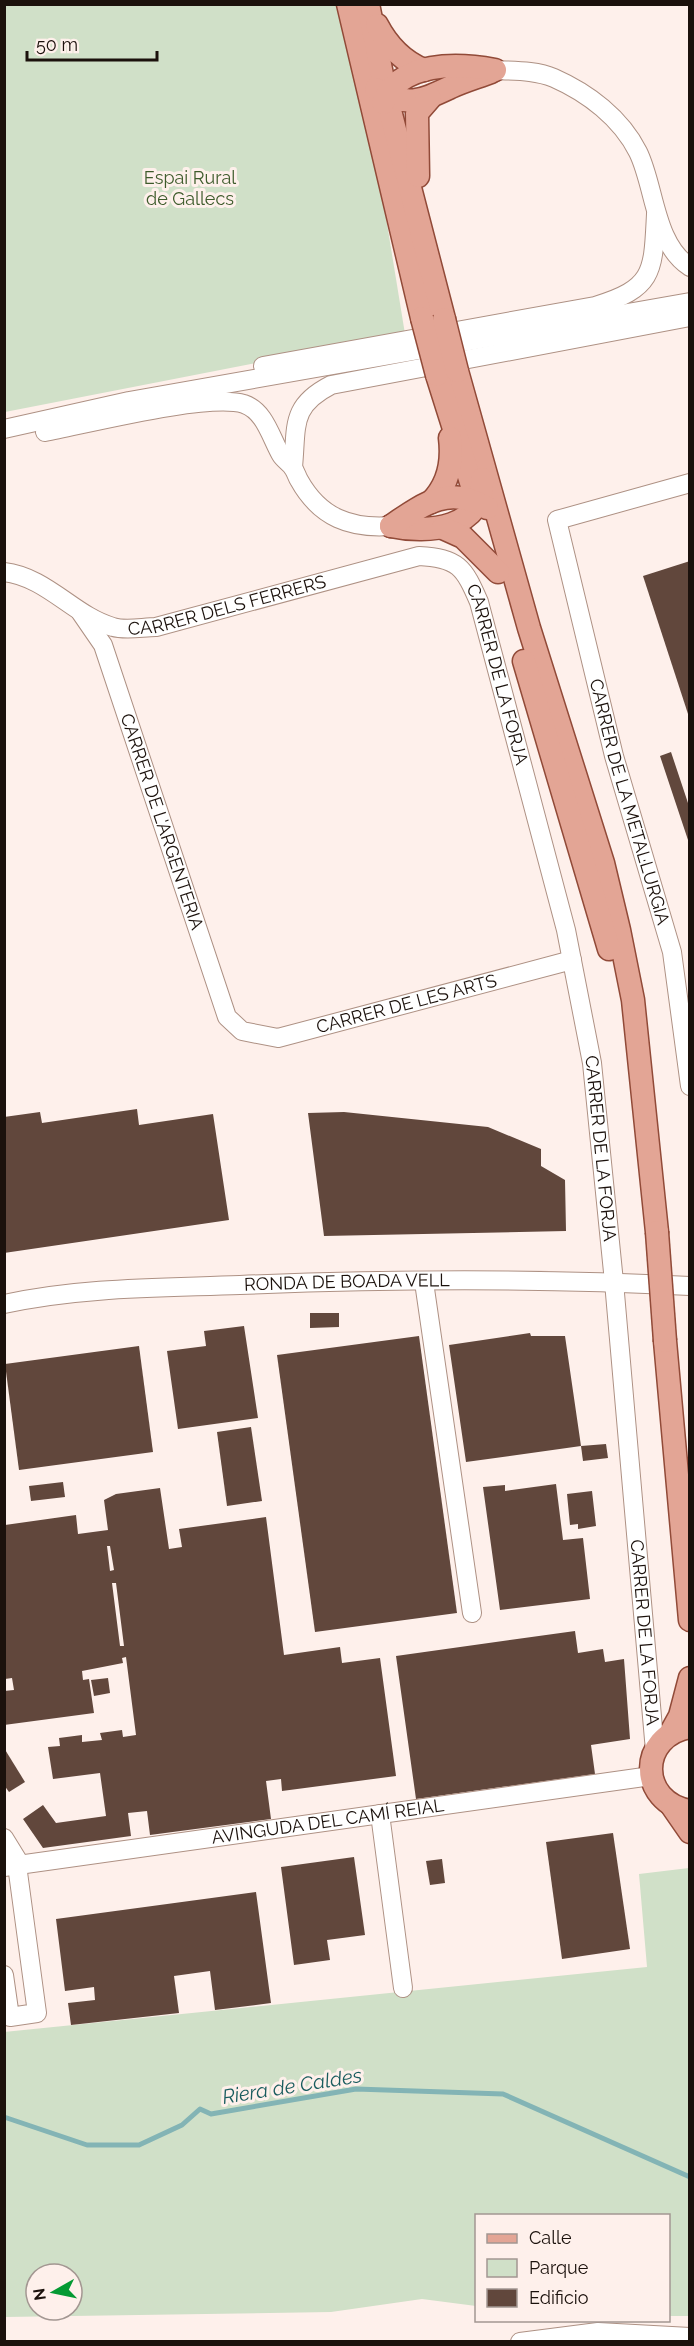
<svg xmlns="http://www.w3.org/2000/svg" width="694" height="2346" viewBox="0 0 694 2346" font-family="Raleway,sans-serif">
<rect width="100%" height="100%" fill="#fef0eb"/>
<g fill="#d0e0c8" fill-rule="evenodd">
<path d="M5 5H338L381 187 405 334 5 412Z"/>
<path d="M689 1868V2316H669L668 2216H476V2306L422 2299 331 2312 5 2317 4 2032 647 1967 639 1874ZM36 2274H72V2310H36Z"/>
</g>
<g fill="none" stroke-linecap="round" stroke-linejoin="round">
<path stroke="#83b4b5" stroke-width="5" d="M4 2117 87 2145H139L182 2125 200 2109 211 2114 356 2089 503 2094 690 2177"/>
</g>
<g fill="#61473c" fill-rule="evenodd">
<path d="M690 561V717H689L643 576Z"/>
<path d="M671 752 690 809V846L660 756Z"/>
<path d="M137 1109 139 1125 213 1114 229 1220 4 1253V1117L40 1112 42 1123Z"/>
<path d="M344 1112 488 1127 541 1149V1166L565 1180 566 1231 324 1236 308 1113Z"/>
<path d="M310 1313H339V1327L310 1328Z"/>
<path d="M244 1326 258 1418 178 1429 167 1351 206 1346 204 1331Z"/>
<path d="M530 1333 531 1336H565L581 1446 466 1462 449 1345Z"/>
<path d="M419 1336 457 1613 315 1632 277 1355Z"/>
<path d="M139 1346 153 1452 19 1470 5 1364Z"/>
<path d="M251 1427 262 1501 227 1506 217 1432Z"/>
<path d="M606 1444 608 1458 583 1461 581 1446Z"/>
<path d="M63 1482 65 1497 31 1501 29 1486Z"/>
<path d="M556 1484 563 1540 583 1538 590 1599 500 1610 483 1487 505 1485V1491Z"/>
<path d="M160 1488 169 1549 182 1547 179 1529 266 1517 284 1655 340 1647 342 1663 380 1658 396 1776 282 1791 281 1779 266 1781 271 1819 150 1835 147 1811 128 1813 131 1836 43 1848 23 1819 43 1805 56 1823 106 1816 100 1773 53 1779 48 1747 60 1746 59 1738 82 1735V1742L102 1740 100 1733 122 1730 123 1737 136 1735 126 1657 122 1658 123 1663 82 1671 83 1680 89 1679 94 1713 4 1725V1691L14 1690 12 1678 5 1679V1525L76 1515 78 1534 108 1530 104 1500 116 1494ZM107 1546H110L114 1570 110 1571ZM112 1583H116L124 1646H120Z"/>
<path d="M592 1491 596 1526 578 1529V1524L570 1525 567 1494Z"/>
<path d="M575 1631 578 1653 603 1649 605 1662 624 1659 630 1739 591 1745 595 1774 416 1799 396 1656Z"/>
<path d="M108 1678 110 1693 94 1696 91 1680Z"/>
<path d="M4 1748 25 1782 9 1792 4 1785Z"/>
<path d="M613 1833 630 1949 562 1959 546 1842Z"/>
<path d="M354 1857 365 1935 327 1940 330 1960 294 1965 281 1867Z"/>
<path d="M442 1859 445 1883 430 1885 426 1861Z"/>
<path d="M256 1892 271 2003 215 2010 210 1971 174 1976 179 2013 71 2025 68 2003 95 2000 94 1987 65 1991 56 1919Z"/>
</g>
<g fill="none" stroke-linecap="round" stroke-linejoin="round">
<g stroke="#ae9184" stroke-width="20">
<g id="minor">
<path d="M495 70C514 71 535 70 554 78 588 93 621 118 638 152 655 186 654 244 690 267"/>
<path d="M263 366 595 306C655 288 653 271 656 214"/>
<path d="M4 429 129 401 690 302"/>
<path d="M45 432C87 424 208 393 244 404 265 411 271 438 281 455 284 460 290 463 293 468 296 472 297 477 299 480 320 518 351 529 391 526"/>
<path d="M293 467C297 426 290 406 331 385L690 317"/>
<path id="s1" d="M690 483 557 520 614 756 672 952 690 1086"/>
<path id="s2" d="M4 572C47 577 74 616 113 627 126 631 143 627 156 627L419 556C458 558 464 567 479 602L566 930 592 1063 614 1282 655 1751"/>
<path id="s3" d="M81 613 103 645 227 1017 242 1031 278 1038 572 960"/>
<path d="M424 1282 472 1613"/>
<path id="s4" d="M4 1304C81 1287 161 1288 240 1285 389 1279 540 1278 690 1286"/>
<path d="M380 1814 403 1988"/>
<path d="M4 1838 20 1864"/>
<path id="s5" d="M4 1867 651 1776"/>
<path d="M4 1975 10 2017 37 2013 17 1865"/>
<path d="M520 2342 598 2332 690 2337"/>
</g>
</g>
<g stroke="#914a38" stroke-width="25">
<g id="major">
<path d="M348 4 422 318"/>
<path d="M368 4 386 95 444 319"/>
<path d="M377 25C388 46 402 61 424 70"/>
<path d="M376 89C407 108 421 101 451 87 464 81 478 77 491 72"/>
<path d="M383 103C400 61 457 63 495 70"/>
<path d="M418 176 417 113 430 98"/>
<path d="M457 371 529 628 603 863 619 930 633 1000 657 1232"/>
<path d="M437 375 474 492"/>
<path d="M431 502C449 484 453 462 450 438"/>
<path d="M391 526C428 534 485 529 482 479"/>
<path d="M391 526C423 504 450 484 487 508"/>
<path d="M443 528 463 537 498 572"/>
<path d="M524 661 609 949"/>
<path d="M665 1341 690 1620"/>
<path d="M690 1727C638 1736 638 1802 690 1811"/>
<path d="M670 1734 680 1716 690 1678"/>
<path d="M672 1806 690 1832"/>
</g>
</g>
<use href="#minor" stroke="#fff" stroke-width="18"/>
<use href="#major" stroke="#e3a595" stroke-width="22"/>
<g stroke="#914a38" stroke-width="25" stroke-linecap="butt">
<g id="major-bridge">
<path d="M422 318 437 375"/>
<path d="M444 319 457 371"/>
<path d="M657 1232 665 1341"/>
</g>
</g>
<use href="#major-bridge" stroke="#e3a595" stroke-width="22"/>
</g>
<g text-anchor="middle" stroke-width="6" stroke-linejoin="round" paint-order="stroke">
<g font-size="18" fill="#3d5b2b" stroke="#fef0eb">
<text x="190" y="184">Espai Rural<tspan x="190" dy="21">de Gallecs</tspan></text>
</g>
<g font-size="18" fill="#1b110c" stroke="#fef0eb">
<text dy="6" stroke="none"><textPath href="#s2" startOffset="240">CARRER DELS FERRERS</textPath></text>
<text dy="6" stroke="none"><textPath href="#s2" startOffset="596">CARRER DE LA FORJA</textPath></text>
<text dy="6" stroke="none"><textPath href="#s1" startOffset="429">CARRER DE LA METAL·LURGIA</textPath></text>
<text dy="6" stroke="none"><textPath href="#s3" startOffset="225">CARRER DE L'ARGENTERIA</textPath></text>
<text dy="6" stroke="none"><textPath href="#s3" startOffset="621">CARRER DE LES ARTS</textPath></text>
<text dy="6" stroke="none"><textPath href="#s2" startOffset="1082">CARRER DE LA FORJA</textPath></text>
<text dy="6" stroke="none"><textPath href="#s4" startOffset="344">RONDA DE BOADA VELL</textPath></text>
<text dy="6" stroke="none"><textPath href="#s2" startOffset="1568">CARRER DE LA FORJA</textPath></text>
<text dy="6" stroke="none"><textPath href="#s5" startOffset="327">AVINGUDA DEL CAMÍ REIAL</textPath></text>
</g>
<g font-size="20" font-style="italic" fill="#195c5e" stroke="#fef0eb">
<text transform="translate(292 2086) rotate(-9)" y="7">Riera de Caldes</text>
</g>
</g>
<rect width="694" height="2346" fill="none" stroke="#1b110c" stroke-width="12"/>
<rect x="475" y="2214" width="195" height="108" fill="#fef0eb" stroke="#a39792" stroke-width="1.5"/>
<rect x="487" y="2234" width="30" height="9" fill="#e3a595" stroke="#a39792" stroke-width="1.5"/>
<text x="529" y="2244" font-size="18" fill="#1b110c">Calle</text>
<rect x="487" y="2259" width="30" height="18" fill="#d0e0c8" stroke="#a39792" stroke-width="1.5"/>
<text x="529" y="2274" font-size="18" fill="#1b110c">Parque</text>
<rect x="487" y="2289" width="30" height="18" fill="#61473c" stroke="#a39792" stroke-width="1.5"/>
<text x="529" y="2304" font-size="18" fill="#1b110c">Edificio</text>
<g transform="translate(54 2292) rotate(261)"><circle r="28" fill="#fef0eb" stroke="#a39792" stroke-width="1.5"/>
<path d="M0-4.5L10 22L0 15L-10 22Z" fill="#049a33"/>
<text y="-9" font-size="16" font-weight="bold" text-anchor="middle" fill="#1b110c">N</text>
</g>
<path d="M27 51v9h130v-9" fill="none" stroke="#1b110c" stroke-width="3"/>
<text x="36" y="51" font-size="18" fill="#1b110c" stroke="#fef0eb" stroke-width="4.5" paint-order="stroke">50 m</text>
</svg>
